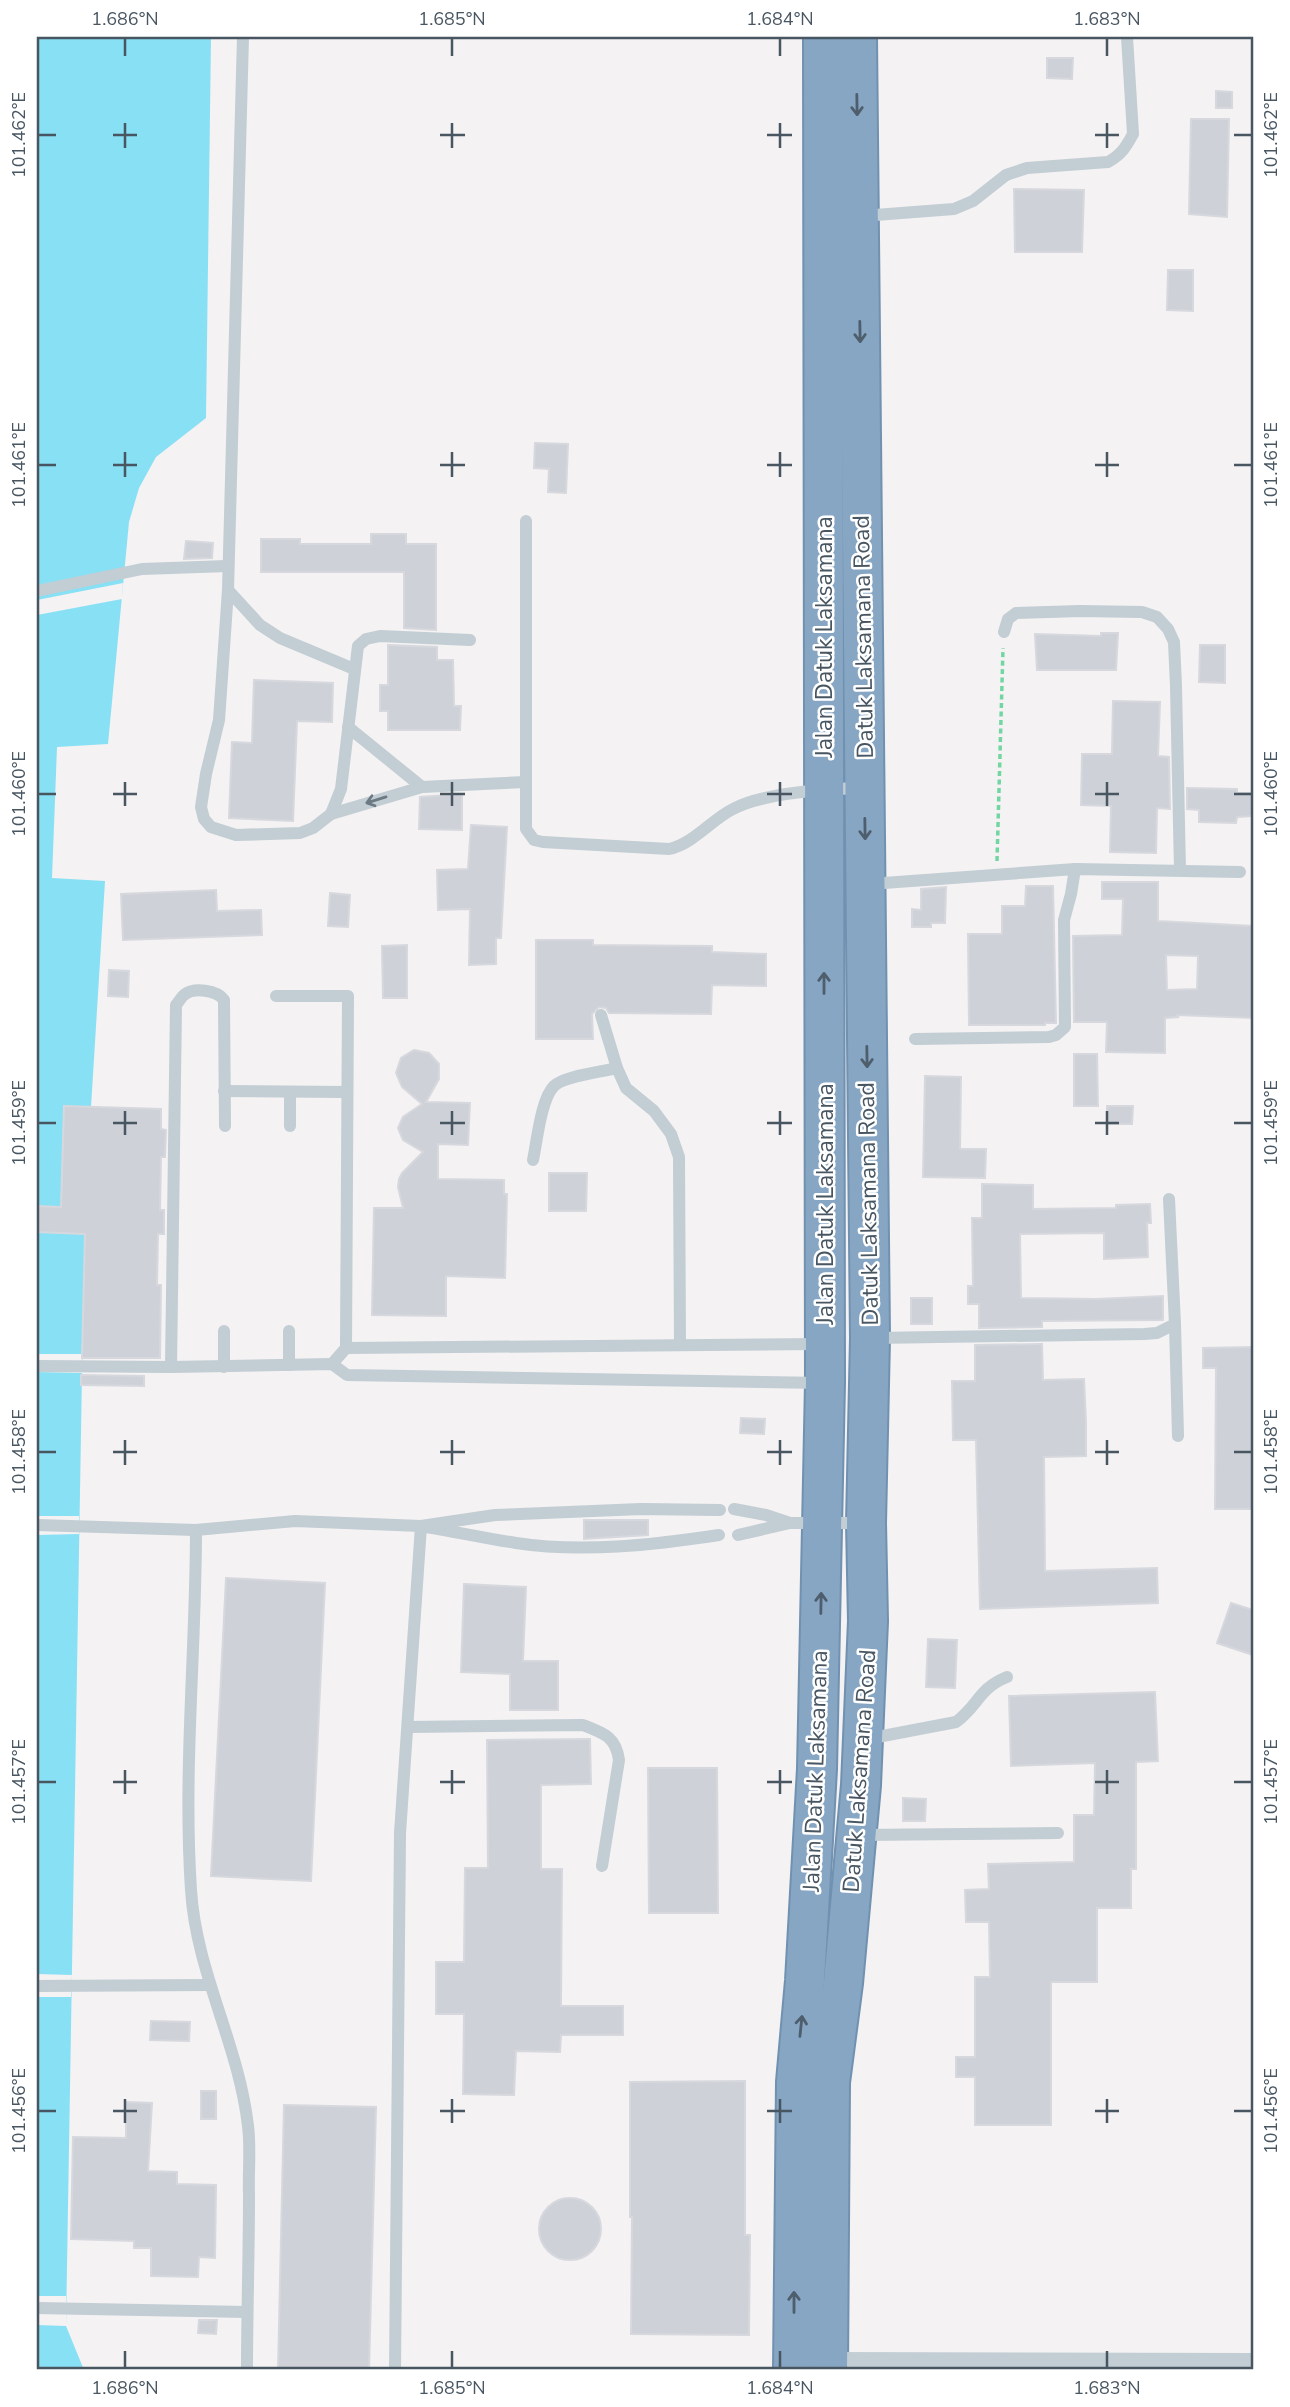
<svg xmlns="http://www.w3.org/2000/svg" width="1290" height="2407" viewBox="0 0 1290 2407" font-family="'Nunito Sans',sans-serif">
<rect width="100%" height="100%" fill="#f4f2f2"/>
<path fill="#88e0f5" d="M37 37H211L206 418 156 457 139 488 129 522 108 744 57 747 52 878 105 881 91 1107 82 1373 66 2326 84 2370H37Z"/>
<g fill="#f4f2f2">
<path d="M123 583 122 599 37 615V600Z"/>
<path d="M37 1354H82V1373L37 1372Z"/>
<path d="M37 1516H79V1534L37 1535Z"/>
<path d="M37 1974 72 1975 71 1997H37Z"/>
<path d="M37 2296H66V2326L37 2325Z"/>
</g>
<g fill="#ced1d8" stroke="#d6d8de" stroke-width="2" fill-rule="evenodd">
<path d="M1047 58H1073L1072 79 1047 78Z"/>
<path d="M1216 91 1232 92V108H1216Z"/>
<path d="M1191 119H1229L1227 217 1189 214Z"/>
<path d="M1014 189 1084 190 1082 252H1015Z"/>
<path d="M1168 270H1193V311L1167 310Z"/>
<path d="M535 443 568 444 566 493 548 492 549 469 534 468Z"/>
<path d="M371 534H406V544H436V630L404 628V572H261V539H300V544H371Z"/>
<path d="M186 541 213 543 212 558 184 559Z"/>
<path d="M1101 633H1118L1116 670H1037L1035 634 1101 636Z"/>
<path d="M388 645 437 647V660H453L454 706H461L460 730H388V711H380V685H388Z"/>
<path d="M1200 645H1225V683L1199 682Z"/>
<path d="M254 680 333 683 332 722 297 721 293 821 229 818 232 742 252 743Z"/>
<path d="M1113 701 1160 702 1158 756 1169 757 1170 809 1157 808 1156 853 1110 852 1111 806 1081 805 1082 754H1112Z"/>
<path d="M1187 788 1237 789V793H1253V816L1237 817 1236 823 1199 822V810L1187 809Z"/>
<path d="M462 794V830L419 829 420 797Z"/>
<path d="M471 825 507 827 501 938H496V964L469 965 470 909 438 910 437 870 468 869Z"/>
<path d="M1102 882H1158V921L1253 926V1018L1177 1015 1178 1017 1165 1018V1053L1106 1052 1107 1022H1074L1073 936 1122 935 1123 899H1102ZM1166 955 1198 956 1197 989 1167 990Z"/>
<path d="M1026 886H1053L1056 1023H1045V1025H969L968 934H1002V906H1025Z"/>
<path d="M946 887 945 923H931V927H912V909L921 910V889Z"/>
<path d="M216 890 217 911 261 910 262 935 123 940 121 894Z"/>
<path d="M330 893 350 895 348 927 328 926Z"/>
<path d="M536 940H593V945L712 946V952L766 954V986L712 985 711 1014 609 1013 606 1008 599 1007 592 1014 593 1039H536Z"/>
<path d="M407 945V998H383L382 946Z"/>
<path d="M109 970 129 971 128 997 108 996Z"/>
<path d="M414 1050 429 1053 439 1064V1079L426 1102 470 1103 468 1145 438 1144V1179L504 1180V1194H507L505 1278 446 1276V1316L372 1315 374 1208H403L398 1187 399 1179 402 1173 423 1152 403 1140 398 1128 403 1117 422 1104 402 1087 396 1073 401 1058Z"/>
<path d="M1074 1054H1097L1098 1106H1074Z"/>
<path d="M925 1076 961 1077 960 1149H986L985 1178 923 1177Z"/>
<path d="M64 1106 161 1109V1129L166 1130 165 1157H161L160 1210H164V1234H158L157 1285H161L160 1358H82L85 1234 37 1232V1206L61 1207Z"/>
<path d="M1107 1106H1133L1132 1124H1107Z"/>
<path d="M549 1173H587L586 1211H549Z"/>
<path d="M982 1184 1033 1185V1209L1116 1208V1205L1150 1204 1151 1223H1147L1148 1257 1104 1259V1233L1020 1234 1021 1298 1097 1299 1163 1296V1320L1042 1321V1327L979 1328V1304H968V1286H973L972 1218H982Z"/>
<rect x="911" y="1298" width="21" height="26"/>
<path d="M1042 1344 1043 1380 1084 1379 1086 1423V1456L1044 1457 1045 1571 1157 1568 1158 1603 980 1609 976 1440H953L952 1381H975V1345Z"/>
<path d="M1253 1347 1252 1509H1215L1216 1368H1203V1348Z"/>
<path d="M81 1375 144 1376V1386L81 1385Z"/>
<path d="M741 1418 765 1419 764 1434 740 1433Z"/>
<path d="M584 1520H648V1535L584 1539Z"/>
<path d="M226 1578 325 1583 311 1881 211 1876Z"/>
<path d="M464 1584 526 1587 523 1661H558V1710H510V1674L461 1672Z"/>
<path d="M1231 1603 1253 1610V1655L1217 1643Z"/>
<path d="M928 1639 957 1640 955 1688 926 1687Z"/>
<path d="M1155 1692 1158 1761 1136 1762V1869H1131V1908H1097V1982H1051V2125H975V2077H956V2057H975V1977H990L989 1922H966L965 1890 989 1889 988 1864 1074 1862V1815H1094L1095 1763 1011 1766 1009 1696Z"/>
<path d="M590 1739 591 1784 541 1785V1869H562L561 2006H623V2035H561L560 2052 516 2051 514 2095 463 2094 464 2014H436V1962H464L465 1868H488L487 1740Z"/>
<path d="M648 1768H717L718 1913H649Z"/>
<path d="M903 1798 926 1799 925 1821H903Z"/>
<path d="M151 2021 190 2022 189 2041 150 2040Z"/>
<path d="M745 2081V2235H750L749 2335 631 2334 632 2217H630V2082Z"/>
<rect x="201" y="2091" width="15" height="28"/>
<path d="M126 2102 152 2103 148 2171 177 2172V2184L216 2185 215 2258 199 2257 198 2277 151 2276V2248H134V2241L71 2239 73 2137 126 2138Z"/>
<path d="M284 2105 376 2107 369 2370H278Z"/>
<circle cx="570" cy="2229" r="31"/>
<path d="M199 2320H217L216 2334 198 2333Z"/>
</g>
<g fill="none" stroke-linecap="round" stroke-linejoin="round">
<g stroke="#7191b0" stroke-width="42">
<g id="highway">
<path d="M793 2370 796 2082 805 1981 817 1769 825 1383 823 37"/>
<path d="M828 2370 830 2082 843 1983 861 1785 868 1621 866 1523 870 1338 857 37"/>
</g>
</g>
<path stroke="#72d6a3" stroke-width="3.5" stroke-dasharray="5 3.5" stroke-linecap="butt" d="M997 861 1003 648"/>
<g stroke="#c2cdd4" stroke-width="12">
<path d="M243 37 228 590 219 720 206 774 201 807 204 819 211 827 236 835 300 833 313 828 331 814 341 789 358 646 366 639 380 636 470 640"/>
<path d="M862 216 954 209 973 201 1006 175 1027 168 1108 162C1121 155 1126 147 1133 134L1127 37"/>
<path d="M526 521V829L534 840 543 842 669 849C693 844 711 820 733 809 762 793 828 789 861 788"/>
<path d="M228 590 260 625 280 638 354 669"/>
<path d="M37 591 142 569 228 566"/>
<path d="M1004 632 1008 619 1016 613 1080 611 1142 612 1157 617 1168 629 1174 642 1176 686 1180 870"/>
<path d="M348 727 422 787"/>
<path d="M331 814 422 787 526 782"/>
<path d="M870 884 1075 869 1240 872"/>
<path d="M276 996H348L346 1348"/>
<path d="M601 1015 617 1068 626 1088 654 1111 671 1134 679 1157 680 1345"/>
<path d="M915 1039 1049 1037 1056 1035 1065 1027 1064 920 1071 894 1075 869"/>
<path d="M224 1091 347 1092"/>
<path d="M225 1126 224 1000C217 990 194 987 184 995 182 996 178 1003 176 1005L171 1367 332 1364 347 1375 822 1383"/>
<path d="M290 1126V1092"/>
<path d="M533 1160C537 1141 541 1099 554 1086 564 1076 602 1072 617 1068"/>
<path d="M1169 1199 1175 1324"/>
<path d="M224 1331V1367"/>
<path d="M289 1331V1365"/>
<path d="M874 1338 1144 1334 1157 1333 1175 1324 1178 1436"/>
<path d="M332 1364 346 1348 821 1344"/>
<path d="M37 1366 171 1367"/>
<path d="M734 1509 766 1515 790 1523"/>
<path d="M37 1525 196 1530"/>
<path d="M738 1535 790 1523H862"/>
<path d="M408 1727 583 1725C604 1733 616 1737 619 1760L602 1866"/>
<path d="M867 1739 956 1722C978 1706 979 1688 1007 1677"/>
<path d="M860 1835 1058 1833"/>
<path d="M37 1986 209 1985"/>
<path d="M37 2308 247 2312"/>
<path d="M247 2370C247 2312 249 2254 249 2195 248 2173 251 2149 248 2126 239 2045 196 1972 191 1890 183 1770 196 1650 196 1530L295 1521 421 1526 495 1515 641 1509 720 1510"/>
<path d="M395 2370 400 1833 421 1526C452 1531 484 1538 516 1543 581 1553 654 1545 719 1535"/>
</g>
<path stroke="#c2cdd4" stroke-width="24" d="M828 2364 1253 2365"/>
<use href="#highway" stroke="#86a6c4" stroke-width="38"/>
</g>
<defs><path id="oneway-shaft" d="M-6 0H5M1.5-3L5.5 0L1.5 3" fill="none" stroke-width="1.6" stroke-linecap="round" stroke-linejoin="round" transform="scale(1.75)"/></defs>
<g stroke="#4e5e6c">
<use href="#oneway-shaft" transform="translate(857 105) rotate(89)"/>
<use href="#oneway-shaft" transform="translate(860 332) rotate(89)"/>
<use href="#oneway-shaft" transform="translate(865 829) rotate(89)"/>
<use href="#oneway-shaft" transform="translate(824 983) rotate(-90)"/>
<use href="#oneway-shaft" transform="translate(867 1057) rotate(89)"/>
<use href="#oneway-shaft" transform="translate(821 1603) rotate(-89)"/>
<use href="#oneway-shaft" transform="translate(801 2026) rotate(-84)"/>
<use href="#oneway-shaft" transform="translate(794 2302) rotate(-90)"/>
</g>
<use stroke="#6d7a84" href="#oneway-shaft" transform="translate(376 800) rotate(163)"/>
<path fill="none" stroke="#485662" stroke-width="2.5" d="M125 38V56M452 38V56M780 38V56M1107 38V56M125 123V148M452 123V148M780 123V148M1107 123V148M38 135H56M113 135H137M440 135H465M767 135H792M1095 135H1119M1234 135H1252M125 452V477M452 452V477M780 452V477M1107 452V477M38 465H56M113 465H137M440 465H465M767 465H792M1095 465H1119M1234 465H1252M125 782V806M452 782V806M780 782V806M1107 782V806M38 794H56M113 794H137M440 794H465M767 794H792M1095 794H1119M1234 794H1252M125 1111V1135M452 1111V1135M780 1111V1135M1107 1111V1135M38 1123H56M113 1123H137M440 1123H465M767 1123H792M1095 1123H1119M1234 1123H1252M125 1440V1465M452 1440V1465M780 1440V1465M1107 1440V1465M38 1452H56M113 1452H137M440 1452H465M767 1452H792M1095 1452H1119M1234 1452H1252M125 1770V1794M452 1770V1794M780 1770V1794M1107 1770V1794M38 1782H56M113 1782H137M440 1782H465M767 1782H792M1095 1782H1119M1234 1782H1252M125 2099V2123M452 2099V2123M780 2099V2123M1107 2099V2123M38 2111H56M113 2111H137M440 2111H465M767 2111H792M1095 2111H1119M1234 2111H1252M125 2351V2368M452 2351V2368M780 2351V2368M1107 2351V2368"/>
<g text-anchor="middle" stroke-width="5" stroke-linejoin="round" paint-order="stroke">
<g font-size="23" fill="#485662" stroke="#fff">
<text transform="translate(824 637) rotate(-90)" y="8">Jalan Datuk Laksamana</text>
<text transform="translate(863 637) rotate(-91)" y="8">Datuk Laksamana Road</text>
<text transform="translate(825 1204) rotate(-90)" y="8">Jalan Datuk Laksamana</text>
<text transform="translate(868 1204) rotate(-91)" y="8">Datuk Laksamana Road</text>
<text transform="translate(815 1771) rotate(-88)" y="8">Jalan Datuk Laksamana</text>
<text transform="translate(859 1771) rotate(-86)" y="8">Datuk Laksamana Road</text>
</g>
</g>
<rect width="1290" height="2407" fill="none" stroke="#ffffff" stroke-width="77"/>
<rect x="38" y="38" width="1214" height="2330" fill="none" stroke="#485662" stroke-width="2.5"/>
<g font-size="18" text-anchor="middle" fill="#485662">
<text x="125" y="25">1.686°N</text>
<text x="452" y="25">1.685°N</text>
<text x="780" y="25">1.684°N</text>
<text x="1107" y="25">1.683°N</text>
<text transform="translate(1271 135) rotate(-90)" y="6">101.462°E</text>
<text transform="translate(19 135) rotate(-90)" y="6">101.462°E</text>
<text transform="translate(1271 465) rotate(-90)" y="6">101.461°E</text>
<text transform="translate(19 465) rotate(-90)" y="6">101.461°E</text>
<text transform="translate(1271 794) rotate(-90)" y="6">101.460°E</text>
<text transform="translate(19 794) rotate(-90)" y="6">101.460°E</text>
<text transform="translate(1271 1123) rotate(-90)" y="6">101.459°E</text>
<text transform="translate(19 1123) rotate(-90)" y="6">101.459°E</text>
<text transform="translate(19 1452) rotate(-90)" y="6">101.458°E</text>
<text transform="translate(1271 1452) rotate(-90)" y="6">101.458°E</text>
<text transform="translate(1271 1782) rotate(-90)" y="6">101.457°E</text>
<text transform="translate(19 1782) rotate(-90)" y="6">101.457°E</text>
<text transform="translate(19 2111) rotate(-90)" y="6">101.456°E</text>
<text transform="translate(1271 2111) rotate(-90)" y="6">101.456°E</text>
<text x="125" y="2394">1.686°N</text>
<text x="452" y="2394">1.685°N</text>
<text x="780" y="2394">1.684°N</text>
<text x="1107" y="2394">1.683°N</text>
</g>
</svg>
